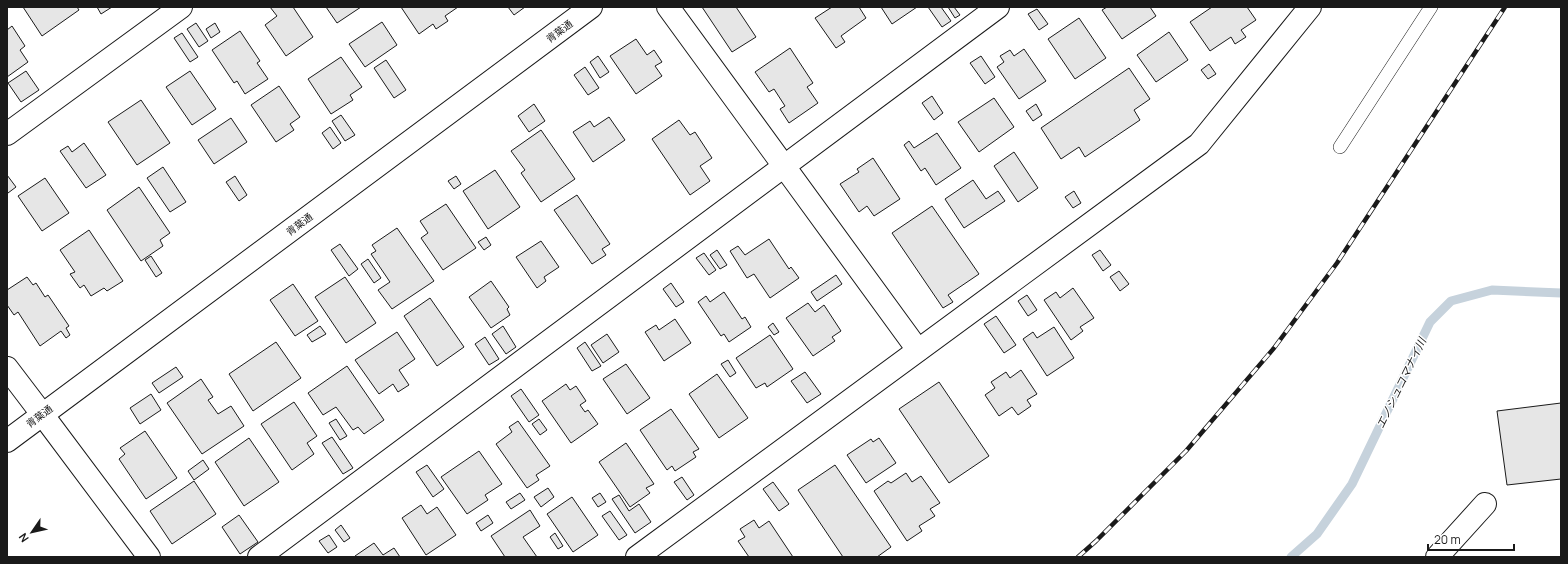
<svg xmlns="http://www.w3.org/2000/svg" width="1568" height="564" viewBox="0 0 1568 564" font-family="Manrope,'Noto Sans JP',sans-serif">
<rect width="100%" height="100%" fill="#fff"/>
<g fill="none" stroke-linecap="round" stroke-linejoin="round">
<path stroke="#c6d2dc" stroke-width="9" d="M1291 557 1317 534 1352 484 1430 322 1451 301 1492 290 1561 293"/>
</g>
<g fill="#e6e6e6" stroke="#1a1a1a">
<path d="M23 7H77L79 10 42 36Z"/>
<path d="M97 7H112L101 14Z"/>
<path d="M270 7H293L313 37 286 56 265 25 277 16Z"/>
<path d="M326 7H361L337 23Z"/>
<path d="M401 7H458L445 16 448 21 436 29 433 24 419 34Z"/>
<path d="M508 7H525L514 15Z"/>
<path d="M702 7H736L756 37 732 52Z"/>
<path d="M832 7H859L866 18 841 36 845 42 836 48 815 18Z"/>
<path d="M881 7H917L892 24Z"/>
<path d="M928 7H941L951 21 942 27Z"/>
<path d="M948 7H954L960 15 955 18Z"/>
<path d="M1107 7H1150L1156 16 1122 39 1102 10Z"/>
<path d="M1212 7H1247L1256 20 1241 30 1246 37 1235 44 1231 37 1210 51 1190 22Z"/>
<path d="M1037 9 1048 24 1039 30 1028 14Z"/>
<path d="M1079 18 1106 58 1075 79 1048 39Z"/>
<path d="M382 22 397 45 365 67 349 44Z"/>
<path d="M196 23 208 41 199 47 187 29Z"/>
<path d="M215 23 220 32 211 38 206 29Z"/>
<path d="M12 26 25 46 20 50 28 62 7 77V30Z"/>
<path d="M240 31 260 61 257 63 268 79 245 94 237 81 234 83 212 50Z"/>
<path d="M1169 32 1188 60 1156 82 1137 55Z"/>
<path d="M182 33 198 57 190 62 174 38Z"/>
<path d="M636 39 647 55 654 50 662 62 655 66 662 76 636 94 610 56Z"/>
<path d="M790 48 813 83 807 87 818 103 789 123 780 109 785 106 774 89 769 92 755 72Z"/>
<path d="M1024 49 1046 81 1019 99 997 67 1004 62 1000 56 1010 50 1014 56Z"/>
<path d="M598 56 609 72 600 78 590 62Z"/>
<path d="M981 56 995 77 985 84 970 63Z"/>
<path d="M341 57 362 87 350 95 353 100 331 114 308 79Z"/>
<path d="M386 60 406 90 394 98 374 68Z"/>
<path d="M1209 64 1216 74 1208 79 1201 70Z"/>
<path d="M585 67 599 88 588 95 574 75Z"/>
<path d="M1129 68 1150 99 1134 110 1140 120 1085 157 1079 147 1061 159 1041 128Z"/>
<path d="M26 71 39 90 21 102 8 83Z"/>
<path d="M190 71 216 109 192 125 166 87Z"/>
<path d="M279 86 300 117 290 124 294 130 276 142 251 105Z"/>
<path d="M932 96 943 113 934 120 922 103Z"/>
<path d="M994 98 1014 127 979 152 958 122Z"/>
<path d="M141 100 170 143 137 165 108 122Z"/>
<path d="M534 104 545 121 529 132 518 116Z"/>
<path d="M1036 104 1042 115 1033 121 1026 111Z"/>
<path d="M341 115 355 135 345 141 332 121Z"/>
<path d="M609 117 625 140 593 162 573 132 590 121 594 127Z"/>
<path d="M231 118 247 142 214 164 198 140Z"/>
<path d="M679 120 690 135 695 132 712 158 700 166 710 181 690 195 652 139Z"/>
<path d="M330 127 341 143 333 149 322 133Z"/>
<path d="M541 130 575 179 541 202 521 173 525 170 511 151Z"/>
<path d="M937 133 961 168 936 185 925 168 921 171 904 145 909 141 914 148Z"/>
<path d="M84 143 106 175 86 188 60 151 68 146 72 152Z"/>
<path d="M1014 152 1038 188 1018 202 994 166Z"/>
<path d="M873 158 900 199 874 216 867 206 859 212 840 184 859 172 857 169Z"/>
<path d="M163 167 186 202 170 212 147 178Z"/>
<path d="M495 170 520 207 488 229 463 191Z"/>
<path d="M7 175 16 187 8 193 7 192Z"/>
<path d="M235 176 247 195 239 201 226 182Z"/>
<path d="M456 176 461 184 454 189 448 181Z"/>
<path d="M45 178 69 213 42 231 18 196Z"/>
<path d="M973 180 986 199 998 191 1005 201 964 228 945 199Z"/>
<path d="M139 187 170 233 160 240 163 246 141 261 107 210Z"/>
<path d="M1074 191 1081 203 1073 208 1065 197Z"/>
<path d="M577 195 610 244 602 249 606 255 592 264 554 210Z"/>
<path d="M446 204 476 248 443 270 421 238 428 233 420 221Z"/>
<path d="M932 206 979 274 948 295 953 302 943 308 892 233Z"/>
<path d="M397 228 434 281 392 309 378 290 390 282 371 254 376 251 372 245Z"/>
<path d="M89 230 123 281 107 291 104 288 91 296 84 285 80 288 70 274 75 272 60 250Z"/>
<path d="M486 237 491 245 484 250 478 242Z"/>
<path d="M769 239 789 269 791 267 799 278 770 298 754 274 747 278 730 251 738 246 745 255Z"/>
<path d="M541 241 559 267 544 277 546 281 537 288 516 257Z"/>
<path d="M340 244 358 269 349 276 331 250Z"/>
<path d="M717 250 727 265 720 269 710 255Z"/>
<path d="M1100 250 1111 265 1103 271 1092 255Z"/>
<path d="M704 253 716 270 709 275 696 258Z"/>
<path d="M151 256 162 273 156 277 145 260Z"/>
<path d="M368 259 381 278 374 283 361 264Z"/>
<path d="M1119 271 1129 284 1120 291 1110 277Z"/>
<path d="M836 275 842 284 817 301 811 292Z"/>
<path d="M27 277 33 285 36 283 45 297 48 295 69 326 66 328 70 335 66 338 61 331 40 346 18 312 14 315 7 305V290Z"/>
<path d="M345 277 376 323 346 343 315 297Z"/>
<path d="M491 281 509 307 507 309 510 315 491 328 469 297Z"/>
<path d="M671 283 684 302 676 307 663 289Z"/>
<path d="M293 284 318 321 295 336 270 300Z"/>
<path d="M1073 288 1094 318 1080 327 1083 331 1071 340 1044 300 1056 292 1060 298Z"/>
<path d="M724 292 742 319 745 317 751 327 729 342 724 334 721 336 698 302 706 296 710 302Z"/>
<path d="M1027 295 1037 310 1028 316 1018 301Z"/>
<path d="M430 298 464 347 437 366 404 316Z"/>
<path d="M808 303 815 312 824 305 841 331 832 337 835 341 813 356 786 318Z"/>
<path d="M996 316 1016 345 1004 353 984 324Z"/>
<path d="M675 319 691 343 664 361 645 332 656 325 659 330Z"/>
<path d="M773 323 779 332 774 335 768 327Z"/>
<path d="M320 326 326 334 312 342 307 335Z"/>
<path d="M503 326 516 347 506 354 492 334Z"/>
<path d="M1054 327 1074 358 1047 376 1023 339 1033 332 1037 338Z"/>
<path d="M397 332 415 359 399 370 409 385 398 392 393 384 379 394 355 360Z"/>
<path d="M607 334 619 352 603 363 591 345Z"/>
<path d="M770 335 793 369 767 387 765 383 756 388 736 358Z"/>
<path d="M485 337 499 359 489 365 475 344Z"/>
<path d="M276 342 301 378 253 411 229 374Z"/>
<path d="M585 342 601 366 592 371 577 348Z"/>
<path d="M728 360 736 373 730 377 721 364Z"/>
<path d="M626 364 650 398 627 414 603 379Z"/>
<path d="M347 366 384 420 364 434 358 427 353 430 336 407 323 415 308 393Z"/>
<path d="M176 367 183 377 159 393 152 383Z"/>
<path d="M1021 370 1037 394 1027 400 1031 406 1018 415 1012 407 999 416 985 395 995 388 991 382 1006 372 1010 378Z"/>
<path d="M805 372 821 394 807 403 791 381Z"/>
<path d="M717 374 748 418 719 438 689 394Z"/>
<path d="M201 379 213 397 208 400 218 414 231 406 244 426 202 454 167 403Z"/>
<path d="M939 382 989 456 949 483 899 409Z"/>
<path d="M566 384 570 390 576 386 586 401 580 405 585 412 588 410 598 424 571 443 542 401Z"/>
<path d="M521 389 539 415 529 422 511 396Z"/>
<path d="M151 394 161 410 140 424 130 408Z"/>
<path d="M294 402 317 436 307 443 314 454 292 470 261 424Z"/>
<path d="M1561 403V479L1507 485 1497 411Z"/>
<path d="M671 409 699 449 693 452 696 457 675 471 672 466 667 470 640 430Z"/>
<path d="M336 419 347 436 340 440 329 423Z"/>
<path d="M539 419 547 430 540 435 532 424Z"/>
<path d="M518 421 550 466 536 475 539 480 527 488 496 444 512 432 509 427Z"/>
<path d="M145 431 177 478 146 499 119 459 125 454 120 448Z"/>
<path d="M332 437 353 468 343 474 322 443Z"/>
<path d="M249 438 279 482 244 506 215 462Z"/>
<path d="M879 438 896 463 866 483 847 455 871 439 873 442Z"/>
<path d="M626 443 654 484 646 488 650 493 630 507 599 462Z"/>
<path d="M479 451 502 484 485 495 488 500 467 514 441 477Z"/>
<path d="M203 460 209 469 194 480 188 471Z"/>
<path d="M427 465 444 489 433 497 416 472Z"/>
<path d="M835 465 891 547 877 557H843L798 490Z"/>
<path d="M906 473 912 482 921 476 940 503 930 509 935 516 919 526 922 531 907 541 874 491 888 481 891 483Z"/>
<path d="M682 477 694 495 687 500 674 482Z"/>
<path d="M194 481 216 514 172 544 150 511Z"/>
<path d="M773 482 789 504 779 511 763 489Z"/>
<path d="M548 488 554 497 541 507 534 497Z"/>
<path d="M520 493 525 500 511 509 506 502Z"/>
<path d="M600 493 606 502 598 507 592 498Z"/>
<path d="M619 495 629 511 639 504 651 522 635 533 612 499Z"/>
<path d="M572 497 598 535 573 552 547 514Z"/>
<path d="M421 505 427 514 437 507 456 535 426 555 402 518Z"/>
<path d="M530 510 540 526 523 537 537 557H505L491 536Z"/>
<path d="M610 511 627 535 619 540 602 516Z"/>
<path d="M239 515 258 542 240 554 222 527Z"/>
<path d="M488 515 493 523 481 531 476 523Z"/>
<path d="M754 520 759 528 769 521 793 557H749L738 541 745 537 740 529Z"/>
<path d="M341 525 350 538 344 542 335 530Z"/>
<path d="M555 533 563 546 558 549 550 537Z"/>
<path d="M329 535 337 547 328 553 319 541Z"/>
<path d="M374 543 383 555 394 548 400 557H356L355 556Z"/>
</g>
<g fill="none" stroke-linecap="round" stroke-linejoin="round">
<g stroke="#1a1a1a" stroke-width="14">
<path id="service" d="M1340 147 1431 7"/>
</g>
<g stroke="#1a1a1a" stroke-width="24">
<g id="minor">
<path d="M668 7 918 350"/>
<path d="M7 134 181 7"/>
<path d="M42 414 149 557"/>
<path d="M259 557 998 7"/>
<path d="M637 557 1199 144 1310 7"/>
<path d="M1437 557 1485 504"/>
</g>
</g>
<g stroke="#1a1a1a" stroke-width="24">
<g id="tertiary">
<path d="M7 368 42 414"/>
<path d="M7 441 591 7"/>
</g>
</g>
<use href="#service" stroke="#fff" stroke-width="13"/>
<use href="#minor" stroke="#fff" stroke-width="22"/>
<use href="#tertiary" stroke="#fff" stroke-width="22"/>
<g stroke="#1a1a1a" stroke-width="4.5">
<path id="rail" d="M1078 557 1096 541 1186 451 1274 348 1337 263 1505 7"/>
</g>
<use href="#rail" stroke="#fff" stroke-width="3" stroke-dasharray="9" stroke-linecap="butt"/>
</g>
<g text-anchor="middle" stroke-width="3" stroke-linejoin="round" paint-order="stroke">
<g font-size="10" fill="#1a1a1a" stroke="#fff">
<text transform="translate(559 31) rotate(-37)" y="4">青葉通</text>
<text transform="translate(299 224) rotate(-37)" y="4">青葉通</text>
<text transform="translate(39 416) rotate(-37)" y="4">青葉通</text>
</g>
<g font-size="11" font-style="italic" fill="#1a1a1a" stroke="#fff">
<text transform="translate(1401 383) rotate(-64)" y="4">エノシュコマナイ川</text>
</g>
</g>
<rect width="1568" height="564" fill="none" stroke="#1a1a1a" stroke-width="16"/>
<g transform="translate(32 532) rotate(236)" stroke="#ffffff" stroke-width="3" paint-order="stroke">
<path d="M0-3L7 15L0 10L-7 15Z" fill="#1a1a1a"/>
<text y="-6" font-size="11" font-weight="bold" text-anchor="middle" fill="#1a1a1a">N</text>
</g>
<path d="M1428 544v6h86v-6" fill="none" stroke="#1a1a1a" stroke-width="2"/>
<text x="1434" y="544" font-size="12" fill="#1a1a1a" stroke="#ffffff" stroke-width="3" paint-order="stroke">20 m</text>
</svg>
